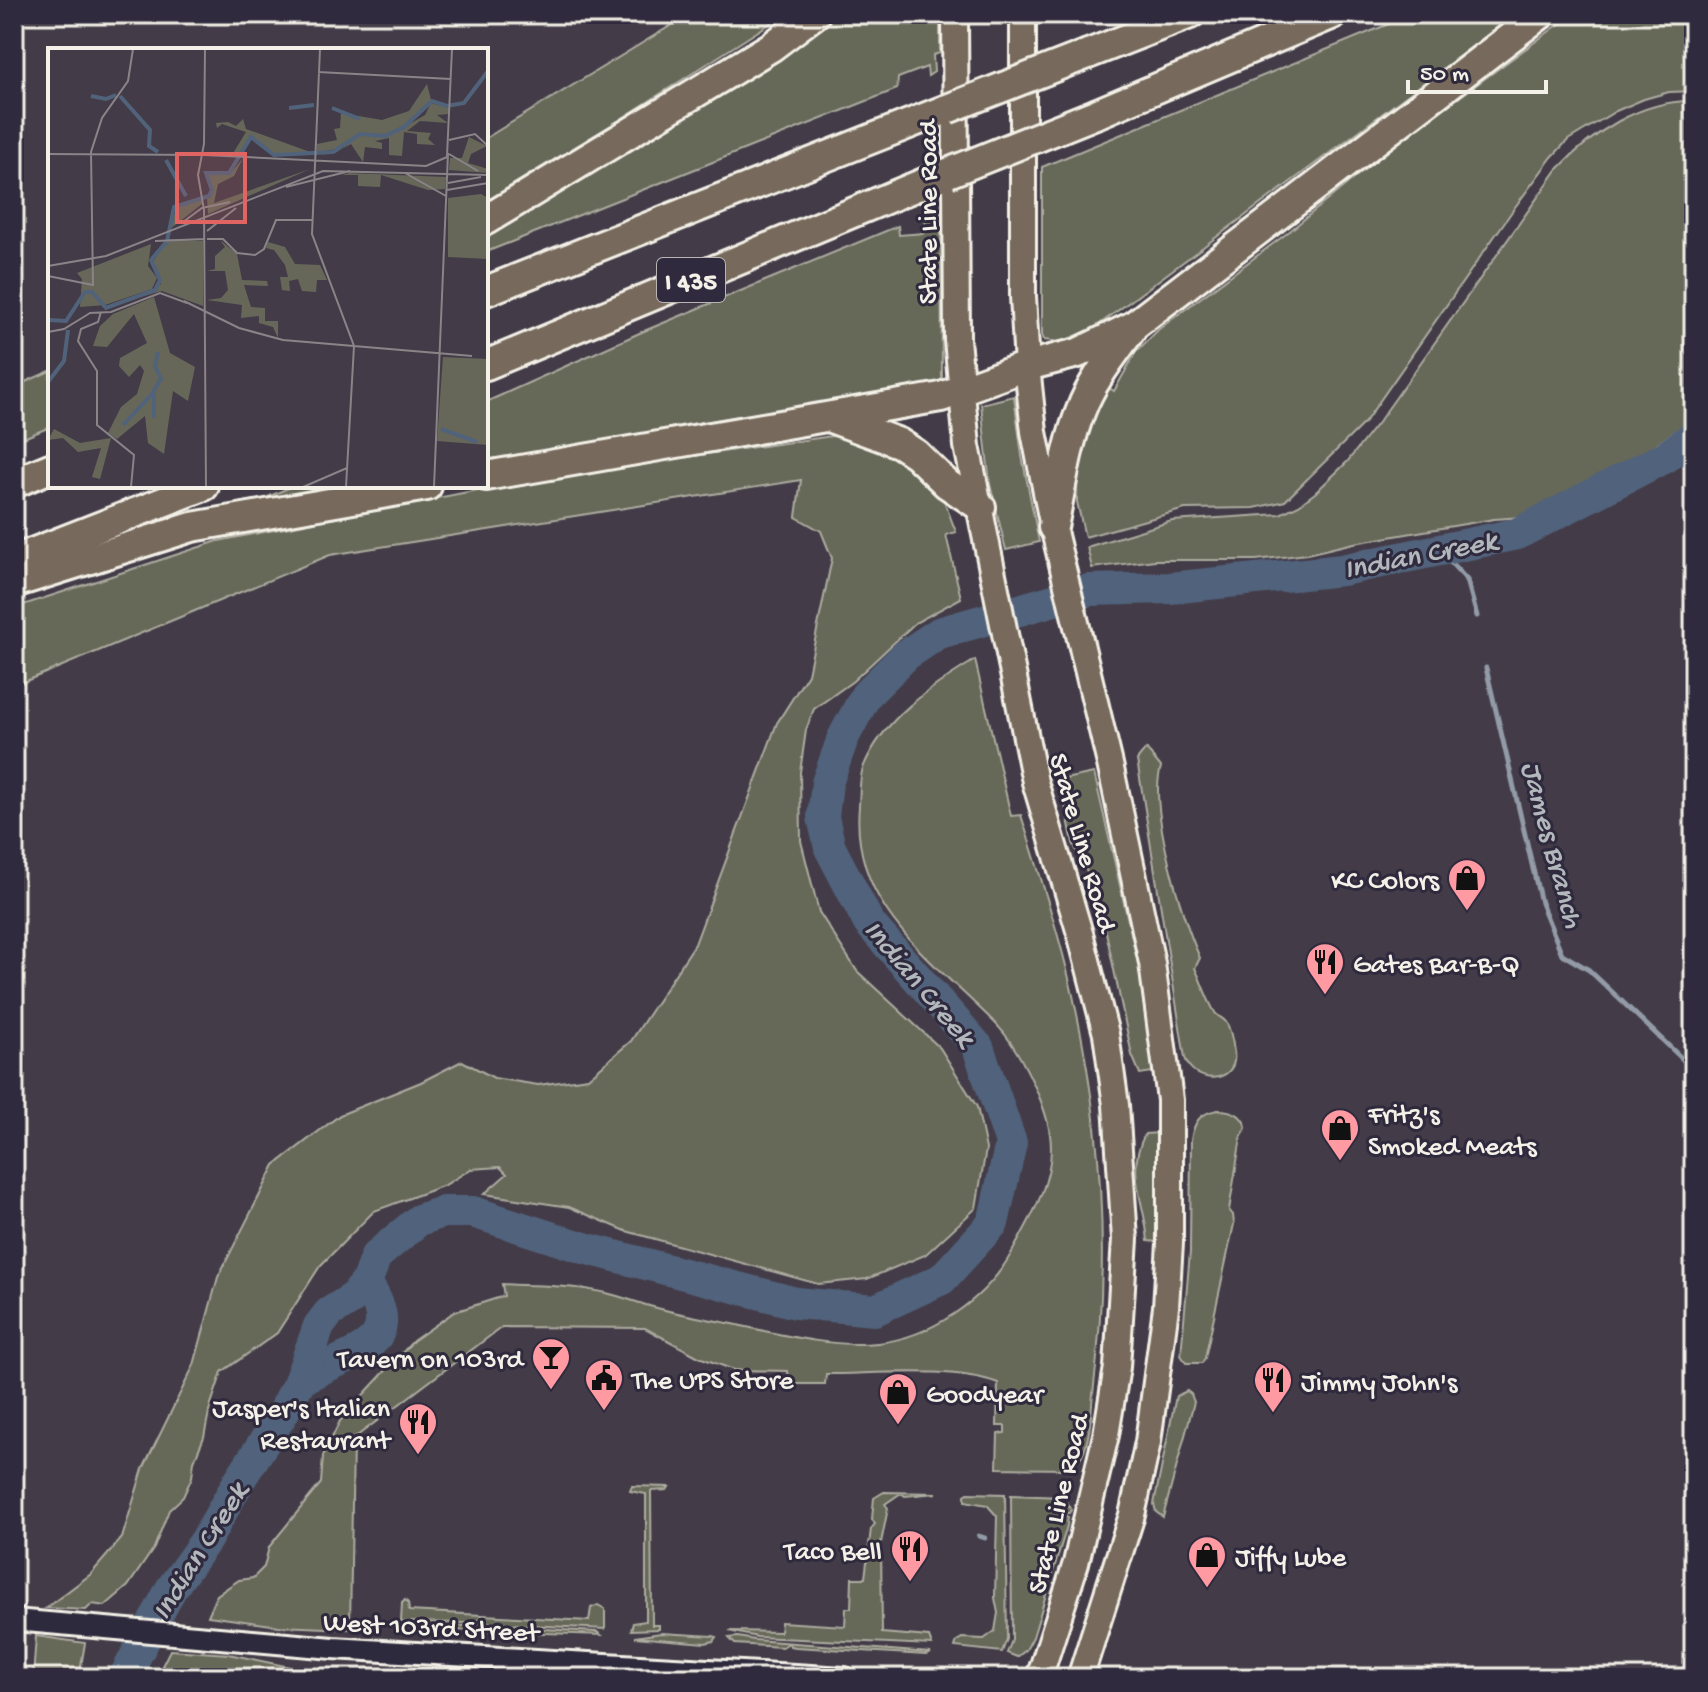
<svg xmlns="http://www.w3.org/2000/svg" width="1708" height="1692" viewBox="0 0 1708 1692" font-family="'Gochi Hand',sans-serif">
<rect width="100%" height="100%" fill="#433c48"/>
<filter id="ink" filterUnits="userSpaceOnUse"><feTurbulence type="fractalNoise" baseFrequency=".0125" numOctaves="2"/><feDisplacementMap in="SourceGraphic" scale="16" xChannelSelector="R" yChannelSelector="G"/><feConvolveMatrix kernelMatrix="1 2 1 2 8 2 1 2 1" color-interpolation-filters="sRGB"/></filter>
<g filter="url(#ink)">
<g fill="#666759" stroke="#adaca0" stroke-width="2">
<path d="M690 14H785L621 119 486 201V138Z"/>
<path d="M829 14H940V53L933 55 934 72 928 76 927 67 898 78 897 89 486 252V237L623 152Z"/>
<path d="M1413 14H1516L1093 329 1061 342 1044 340 1042 335V167Z"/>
<path d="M1573 14H1694V91L1669 92 1644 99 1616 111 1568 140 1552 157 1515 207 1365 422 1285 501 1254 508 1185 509 1085 537 1077 502 1078 448 1106 386 1114 391 1136 352 1159 329 1286 234 1397 143Z"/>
<path d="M1694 101V418L1594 488 1538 516 1494 519 1354 543 1307 554 1256 560H1155L1092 568 1087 547 1172 521 1280 514 1299 505 1315 493 1347 462 1380 420 1557 170C1592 133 1640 100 1694 101Z"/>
<path d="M941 209 942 380 933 384 685 425 486 463V402L644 331 898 226 899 235 925 233 926 215Z"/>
<path d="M50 371V427L14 442V387Z"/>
<path d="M1014 396 1022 456 1039 542 1006 550 990 484 981 404Z"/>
<path d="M832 436 864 438 886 445 930 481 943 498 956 532 946 535 961 598 915 623 853 681 814 709 806 730 800 772 801 841 819 912 857 971 940 1048 977 1107 986 1149 976 1208 925 1255 867 1279 818 1284 626 1231 569 1207 484 1194 507 1174 500 1167 471 1169 445 1185 374 1211 320 1266 277 1333 222 1372 210 1407 204 1437 194 1461 192 1477 183 1497 169 1510 154 1548 128 1586 105 1606 92 1604 86 1610 46 1608 91 1574 122 1538 143 1469 194 1365 218 1277 275 1165 340 1115 421 1082 462 1061 494 1078 538 1085 588 1078 631 1041 695 944 777 723 808 674 832 558 821 531 796 517 801 480 330 555 14 686V608L218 541 529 480Z"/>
<path d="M293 486H353L247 506Z"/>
<path d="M975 660 1011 816 1021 815C1037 865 1053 915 1066 966 1101 1106 1111 1251 1093 1394 1090 1417 1092 1460 1066 1469L997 1468 998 1434 1005 1433V1426H997L998 1383C952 1366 876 1374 826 1374L825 1384H793L789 1383 788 1371 734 1370 699 1357 645 1328 502 1327 353 1439 350 1629 279 1626 208 1616 217 1595 239 1580 253 1578 264 1567 269 1547 321 1483 323 1456 340 1421 366 1392 413 1341 454 1312 504 1296 502 1284C531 1286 562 1285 591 1290 612 1293 632 1301 653 1307 679 1314 706 1319 733 1324 779 1334 831 1348 878 1343 931 1337 985 1300 1011 1254 1028 1222 1051 1187 1051 1148 1051 1127 1044 1107 1035 1087 1025 1065 1012 1040 995 1023 932 959 850 907 859 806 860 794 859 779 863 768 883 718 931 687 975 660Z"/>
<path d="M1146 749 1161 767C1148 808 1182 917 1200 958L1195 968C1202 982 1207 1001 1216 1014 1219 1017 1223 1018 1226 1022 1230 1028 1233 1044 1234 1052 1239 1083 1195 1087 1185 1058L1137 760Z"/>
<path d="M1094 773 1139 968 1153 1072 1140 1074 1132 1055 1102 913 1093 885 1073 843 1060 780Z"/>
<path d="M1218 1110C1232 1110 1243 1114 1246 1128L1241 1137 1229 1210 1233 1215 1234 1224 1205 1358 1202 1363H1186L1181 1355 1190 1252 1191 1140C1194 1121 1200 1113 1218 1110Z"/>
<path d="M1158 1133 1159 1242 1148 1241C1145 1202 1125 1172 1145 1134Z"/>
<path d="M1187 1391 1191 1394 1194 1402 1163 1517 1156 1512 1154 1504 1176 1396Z"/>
<path d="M632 1486 669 1487 667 1490 651 1491 652 1625H659V1629L631 1630 633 1623 646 1621V1494L630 1491Z"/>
<path d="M884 1492 937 1493 905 1496 901 1493 885 1504 888 1508 881 1543 882 1633 929 1637 932 1645 757 1637 729 1631 780 1632 781 1622 845 1626 846 1608H851L852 1578H865L871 1529 875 1524 872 1519 874 1498Z"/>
<path d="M968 1493 1005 1494 1007 1639 1002 1652 955 1647 957 1641 962 1638 984 1639 995 1631 998 1613 995 1598 997 1516 987 1505 965 1501V1495Z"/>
<path d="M1011 1495 1063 1497 1071 1510 1069 1513H1065V1516L1068 1517 1067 1526 1033 1637 1026 1650 1017 1657 1007 1653 1012 1640Z"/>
<path d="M405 1600 408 1603 409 1611 589 1621 591 1608 598 1605 605 1609V1629L489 1623 481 1619 469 1623 401 1622 402 1603Z"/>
<path d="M478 1622 488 1626 597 1632 601 1635 422 1629V1625L469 1626Z"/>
<path d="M661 1633 713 1636 717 1637 714 1641 705 1643 635 1637Z"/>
<path d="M36 1636 85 1643 79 1678H33Z"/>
<path d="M738 1637 754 1640 931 1653 926 1655 796 1647 790 1646 789 1643 782 1647 735 1644 729 1638Z"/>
<path d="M170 1650 229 1654 299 1669 342 1672 335 1677 290 1673 289 1677 296 1678H156Z"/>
</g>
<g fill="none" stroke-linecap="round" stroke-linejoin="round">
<g stroke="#929ba7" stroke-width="5">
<path d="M1439 550 1467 580 1477 616"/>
<path d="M1486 668 1541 903 1562 954 1589 970 1694 1070"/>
<path d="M979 1536 985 1538"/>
</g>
<g stroke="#51627b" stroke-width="32">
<path d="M299 1382C340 1352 413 1351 366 1283"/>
<path d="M124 1678 171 1589 206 1540 240 1479 283 1413 299 1382 319 1326 329 1313 353 1298 366 1283 376 1256 419 1220 443 1212H473L584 1248 796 1303 875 1310 942 1279 993 1223 1011 1143 978 1047 869 923 830 848 823 817 827 783 843 738 866 695 906 655 939 633 1089 590 1170 588 1342 570 1517 534 1665 457 1694 436"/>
</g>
<g stroke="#f4f1e8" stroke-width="26">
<path id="minor" d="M14 1620 333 1648 845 1678"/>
</g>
<g stroke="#f4f1e8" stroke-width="30">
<g id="major">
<path d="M955 14 957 339 967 446 1035 782 1081 937 1106 1034 1116 1105 1125 1239 1117 1367 1106 1435 1076 1563 1039 1678"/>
<path d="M1023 14V296L1027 366 1034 432 1053 527 1110 764 1152 963 1170 1100V1243L1166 1307 1148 1442 1132 1515 1080 1678"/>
</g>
</g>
<g stroke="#f4f1e8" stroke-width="34">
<g id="highway">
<path d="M1088 54 1190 14"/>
<path d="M1098 113 1333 14"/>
<path d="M486 220 771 47 815 14"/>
<path d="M486 291 947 109"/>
<path d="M486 365 948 173"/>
<path d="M831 418 899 443 916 454 947 484 981 507"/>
<path d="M486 476 941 397 1027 366 1078 353 1133 326 1541 14"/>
<path d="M14 483 50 468"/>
<path d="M1053 527C1061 488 1066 447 1081 410 1092 381 1113 355 1131 330"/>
<path d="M14 560 204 486"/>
<path d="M14 583 192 527 427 486"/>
</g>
</g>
<use href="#minor" stroke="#2f2a3d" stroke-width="20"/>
<use href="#major" stroke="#77695c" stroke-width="24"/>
<use href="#highway" stroke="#77695c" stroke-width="28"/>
<g stroke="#f4f1e8" stroke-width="34" stroke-linecap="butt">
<g id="highway-bridge">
<path d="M947 109 1088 54"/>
<path d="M948 173 1098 113"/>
</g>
</g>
<use href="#highway-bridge" stroke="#77695c" stroke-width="28"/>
</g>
</g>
<defs>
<g id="shop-pin" transform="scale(2)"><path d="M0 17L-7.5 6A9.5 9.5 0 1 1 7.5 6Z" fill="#ff9aa2" stroke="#2f2a3d"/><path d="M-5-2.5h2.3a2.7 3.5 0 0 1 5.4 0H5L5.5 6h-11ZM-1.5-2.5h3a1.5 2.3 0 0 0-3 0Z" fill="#111"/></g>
<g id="restaurant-pin" transform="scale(2)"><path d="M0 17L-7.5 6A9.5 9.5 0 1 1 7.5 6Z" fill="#ff9aa2" stroke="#2f2a3d"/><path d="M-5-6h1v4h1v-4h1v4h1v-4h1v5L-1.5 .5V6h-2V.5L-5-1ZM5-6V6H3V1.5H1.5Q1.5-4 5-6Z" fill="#111"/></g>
<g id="bar-pin" transform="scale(2)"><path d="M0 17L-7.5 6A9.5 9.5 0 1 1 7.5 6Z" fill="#ff9aa2" stroke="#2f2a3d"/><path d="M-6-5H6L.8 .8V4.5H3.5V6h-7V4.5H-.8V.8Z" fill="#111"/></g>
<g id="civic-pin" transform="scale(2)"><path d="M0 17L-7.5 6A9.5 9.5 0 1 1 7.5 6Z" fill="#ff9aa2" stroke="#2f2a3d"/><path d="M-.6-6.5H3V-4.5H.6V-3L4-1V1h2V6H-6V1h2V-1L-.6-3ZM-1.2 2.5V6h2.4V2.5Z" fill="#111"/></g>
</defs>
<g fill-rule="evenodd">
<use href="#shop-pin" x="1467" y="878"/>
<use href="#restaurant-pin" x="1325" y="962"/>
<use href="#shop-pin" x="1340" y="1128"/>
<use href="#bar-pin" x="551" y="1357"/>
<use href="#civic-pin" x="604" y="1378"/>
<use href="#restaurant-pin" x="1273" y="1380"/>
<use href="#shop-pin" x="898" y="1392"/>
<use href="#restaurant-pin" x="418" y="1422"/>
<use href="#restaurant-pin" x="910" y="1549"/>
<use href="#shop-pin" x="1207" y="1555"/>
</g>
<g text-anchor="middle" stroke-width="6" stroke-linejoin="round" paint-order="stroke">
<rect fill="#2f2a3d" stroke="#b9b5b5" stroke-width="2" x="657" y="258" width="68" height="44" rx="6"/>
<g font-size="26" font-weight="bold" fill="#f4f1e8">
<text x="691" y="289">I 435</text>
</g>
<g font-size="28" fill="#f4f1e8" stroke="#2f2a3d">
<text transform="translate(926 212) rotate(-90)" y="10">State Line Road</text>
<text transform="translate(1085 842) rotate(74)" y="10">State Line Road</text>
<text transform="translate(1056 1503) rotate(-76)" y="10">State Line Road</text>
<text transform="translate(431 1625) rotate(3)" y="10">West 103rd Street</text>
</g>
<g font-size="28" fill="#f4f1e8" stroke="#2f2a3d" text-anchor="start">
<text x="1439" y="888" text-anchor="end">KC Colors</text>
<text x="1353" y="972">Gates Bar-B-Q</text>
<text x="1368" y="1122">Fritz's<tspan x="1368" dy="32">Smoked Meats</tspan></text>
<text x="523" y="1367" text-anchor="end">Tavern on 103rd</text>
<text x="632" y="1388">The UPS Store</text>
<text x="1301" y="1390">Jimmy John's</text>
<text x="926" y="1402">Goodyear</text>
<text x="390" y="1416" text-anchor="end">Jasper's Italian<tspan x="390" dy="32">Restaurant</tspan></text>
<text x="882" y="1559" text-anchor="end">Taco Bell</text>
<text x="1235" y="1565">Jiffy Lube</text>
</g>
<g font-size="30" font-style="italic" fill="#b3b8bc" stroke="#2f2a3d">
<text transform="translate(1420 553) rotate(-11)" y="10">Indian Creek</text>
<text transform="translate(1554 844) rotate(75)" y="10">James Branch</text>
<text transform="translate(921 982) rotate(50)" y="10">Indian Creek</text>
<text transform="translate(198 1550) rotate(-58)" y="10">Indian Creek</text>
</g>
</g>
<g transform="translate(48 48)">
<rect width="440" height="440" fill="#433c48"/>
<path d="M379 36 383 52 356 77 337 87 311 85 289 101 269 104V96L289 92 286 81 292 80 293 65 334 72 361 63ZM383 55 401 60V66L389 67 400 75 372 73 359 83 383 85 380 91 387 97 369 96V86L356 84 354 108 341 107V90L327 93 334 95V101L317 99 315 114 303 96 287 105 273 107 293 102 311 87 341 88 377 67ZM195 71 198 81 265 105H225L202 87 191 108 184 107 198 84 174 76 169 80 168 75 180 74 188 78ZM421 89 439 98 423 106 420 115 440 121V125L401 122 402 110H414ZM195 110 186 128 170 136 166 155 262 121 160 166 159 150 165 141 158 126H182ZM301 125 398 129 397 141 380 142 333 127 332 139 310 138V127H294ZM433 146 440 150V211L400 209V150ZM154 151V156L122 181 129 158ZM120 191 155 193V258L114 243 92 249 113 236 104 215ZM172 192 189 206 194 232 219 233 220 238 196 237 203 259 217 260V273H230V290L225 279 211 275V268L193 270 194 257 159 252 173 250 180 242 177 223H159L167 221V208L177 199ZM220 194 237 199 247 216 272 217 279 232H269L268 244 254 243 250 231 241 233 242 243 234 242 232 229H240L237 217 226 202 218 200ZM103 196 100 218 109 230 104 241 57 257 32 259 34 231 29 225ZM106 249 122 305 147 319 140 353 125 343 116 406 100 395 97 368 69 391 60 385 73 359 89 346 96 323 92 317 81 329 71 318 72 310 99 295 86 266 59 299 45 298 52 278 65 266ZM395 309 440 311V397L389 393ZM6 381 32 395 63 390 52 431 44 429 53 400 30 404 15 390 0 392Z" fill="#666759"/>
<path fill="none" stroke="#51627b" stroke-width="4" d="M43 48 58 51 68 47M72 48 102 82 101 98 110 104M241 60 266 57M284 60 312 71M118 112 138 148M0 272 18 273 37 244H44L58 260 107 242 112 232 103 212 119 193 126 159 161 148 164 142 158 125H181L203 89 226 107 285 104 312 86 337 88 356 79 384 53 399 58 416 55 440 23M0 334 16 313 20 282M106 370V342L113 331 107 318 110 304M75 377 106 344M393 381 429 394"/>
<path fill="none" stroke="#8a8488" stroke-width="2" d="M157 1 156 96 150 127 156 162 158 439M272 1 264 186 306 298 298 439M270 24 403 31M401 92 427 86 440 98M0 106 156 107M401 106 430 123M156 107 378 118 399 109M399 108 404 1M357 125 398 148M400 135 433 129M238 139 302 123M399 142 440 135M135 174 154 160 182 154M159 183 188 160M159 191H175L189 205 207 207 216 201 228 172H265M107 193 156 191M0 218 58 208 275 123 440 127M0 228 45 237M45 238 43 104 54 70 80 33 85 1M136 253 191 280 235 292 424 308M53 264 50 274 33 281 30 293 49 323V377L86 407 83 439M41 265 63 264 112 245 139 255M0 284 16 281 42 265M255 439 299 420M386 439 400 105"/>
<path fill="#df6462" fill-opacity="0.15" stroke="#df6462" stroke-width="4" d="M129 106H197V174H129Z"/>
<rect width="440" height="440" fill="none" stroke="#f4f1e8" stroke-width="4"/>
</g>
<rect width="1708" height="1692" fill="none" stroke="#2f2a3d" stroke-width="48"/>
<rect x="24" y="24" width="1660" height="1644" fill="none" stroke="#f4f1e8" stroke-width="3" filter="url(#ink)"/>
<path d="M1408 80v12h138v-12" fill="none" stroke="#f4f1e8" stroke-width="4"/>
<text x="1420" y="80" font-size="24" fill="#f4f1e8" stroke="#2f2a3d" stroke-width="6" paint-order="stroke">50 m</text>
</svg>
